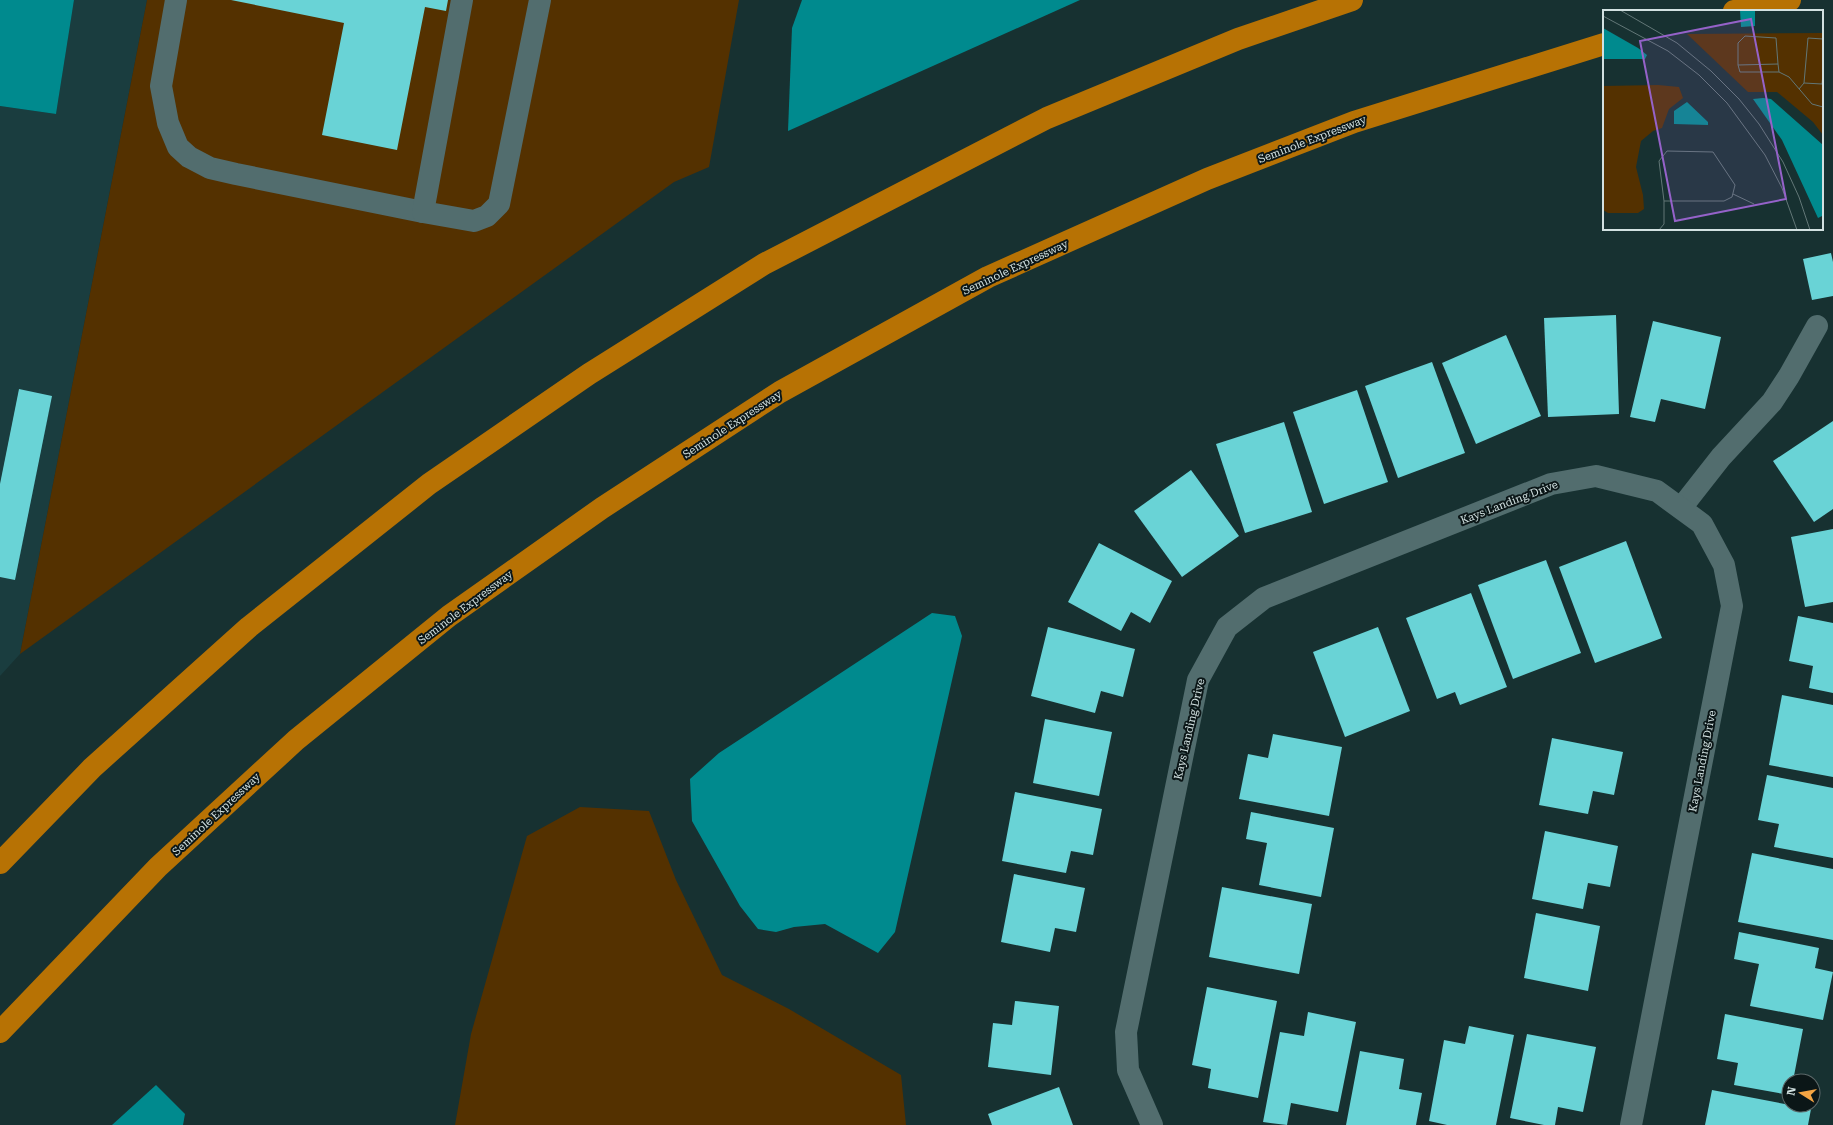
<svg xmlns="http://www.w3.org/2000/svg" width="1833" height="1125" viewBox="0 0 1833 1125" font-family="'Roboto Serif',serif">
<rect width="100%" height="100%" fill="#173131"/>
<path fill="#1a3d3f" d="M74 0H147L20 654 0 676V106L56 114Z"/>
<g fill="#543100">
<path d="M147 0H739L709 167 674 182 20 654Z"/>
<path d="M580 807 649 811 676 880 722 975 789 1009 901 1075 906 1125H455L471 1034 527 836Z"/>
</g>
<g fill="#008a8e">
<path d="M0 0H74L56 114 0 106Z"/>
<path d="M802 0H1080L788 131 792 28Z"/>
<path d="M932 613 955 616 962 636 895 932 878 953 825 924 794 927 776 932 758 929 740 906 692 821 690 779 719 753Z"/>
<path d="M156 1085 185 1114 183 1125H112Z"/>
</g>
<g fill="#69d3d6">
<path d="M231 0H448L446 11 425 7 397 150 322 135 344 23Z"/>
<path d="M1831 253 1833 262V296L1812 300 1803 259Z"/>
<path d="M1616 315 1619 414 1548 417 1544 318Z"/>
<path d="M1653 321 1721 337 1705 409 1661 399 1655 422 1630 417Z"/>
<path d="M1506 335 1541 416 1476 444 1442 363Z"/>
<path d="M1432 362 1465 453 1398 478 1365 386Z"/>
<path d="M19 389 52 396 15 580 0 577V484Z"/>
<path d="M1357 390 1388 482 1324 504 1293 412Z"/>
<path d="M1833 421V509L1814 522 1773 461Z"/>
<path d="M1284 422 1312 512 1245 533 1216 444Z"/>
<path d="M1191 470 1239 536 1182 577 1134 511Z"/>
<path d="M1833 529V602L1805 607 1791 537Z"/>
<path d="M1626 541 1662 638 1595 663 1559 567Z"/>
<path d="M1099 543 1172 581 1150 623 1131 612 1121 631 1068 602Z"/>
<path d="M1546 560 1581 653 1513 679 1478 585Z"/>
<path d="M1471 593 1507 687 1460 705 1455 692 1437 699 1406 618Z"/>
<path d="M1798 616 1833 623V693L1809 688 1813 666 1789 661Z"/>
<path d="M1048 627 1135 649 1123 697 1101 691 1095 713 1031 696Z"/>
<path d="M1378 627 1410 711 1345 737 1313 652Z"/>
<path d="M1782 695 1833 705V777L1769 765Z"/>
<path d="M1045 719 1112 732 1099 796 1033 783Z"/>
<path d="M1273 734 1342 747 1329 816 1239 799 1248 754 1268 758Z"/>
<path d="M1552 738 1623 752 1614 795 1593 791 1588 814 1539 805Z"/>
<path d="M1767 775 1833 788V858L1774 847 1779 824 1758 820Z"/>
<path d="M1015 792 1102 809 1093 855 1071 851 1066 873 1002 861Z"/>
<path d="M1251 812 1334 828 1321 897 1259 885 1267 843 1246 839Z"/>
<path d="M1545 831 1618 846 1610 887 1588 883 1583 909 1532 899Z"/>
<path d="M1752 853 1833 869V940L1738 922Z"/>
<path d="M1014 874 1085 888 1076 932 1055 928 1050 952 1001 942Z"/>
<path d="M1222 887 1312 904 1299 974 1209 957Z"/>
<path d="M1536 913 1600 926 1588 991 1524 978Z"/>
<path d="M1739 932 1819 948 1815 968 1833 972 1823 1020 1750 1006 1759 964 1734 959Z"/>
<path d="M1207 987 1277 1001 1258 1098 1208 1088 1211 1069 1192 1065Z"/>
<path d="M1015 1001 1059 1006 1051 1075 988 1067 993 1023 1012 1025Z"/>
<path d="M1308 1012 1356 1022 1338 1112 1291 1103 1287 1125 1263 1122 1280 1032 1304 1036Z"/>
<path d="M1725 1014 1803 1029 1793 1081H1789V1095L1734 1085 1738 1063 1717 1059Z"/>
<path d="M1469 1026 1514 1035 1496 1125H1447L1429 1121 1444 1040 1465 1044Z"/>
<path d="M1527 1034 1596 1047 1583 1112 1558 1107 1555 1125H1544L1510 1118Z"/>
<path d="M1360 1051 1404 1059 1399 1089 1422 1093 1416 1125H1346Z"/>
<path d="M1059 1087 1073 1125H992L988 1114Z"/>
<path d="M1712 1090 1811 1109 1808 1125H1705Z"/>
</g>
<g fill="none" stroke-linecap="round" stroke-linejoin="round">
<g stroke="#526d6e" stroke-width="22">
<path d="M176 0 161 86 168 123 178 147 189 157 210 168 236 174 423 212"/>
<path d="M462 0 423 212 474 221 487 216 499 204 540 0"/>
<path d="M1681 508 1721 457 1772 402 1789 376 1817 326"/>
<path d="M1152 1125 1128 1070 1126 1032 1198 680 1227 627 1264 598 1551 484 1596 476 1657 491 1702 524 1724 565 1732 606 1631 1125"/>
</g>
<g stroke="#b77204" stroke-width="22">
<path d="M1734 11 1790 0"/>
<path d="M0 863 92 768 249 627 429 484 589 374 764 264 1047 118 1238 39 1352 0"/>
<path d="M0 1032 158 867 296 740 449 616 602 508 780 392 988 277 1207 179 1354 122 1604 44"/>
</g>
</g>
<g text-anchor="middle" stroke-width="4" stroke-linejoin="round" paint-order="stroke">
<g font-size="11" fill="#d2e1e1" stroke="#0b1617">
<text transform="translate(1312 139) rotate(-21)" y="4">Seminole Expressway</text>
<text transform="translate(1015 267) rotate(-25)" y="4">Seminole Expressway</text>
<text transform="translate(732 424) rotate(-33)" y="4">Seminole Expressway</text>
<text transform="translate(1509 502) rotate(-21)" y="4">Kays Landing Drive</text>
<text transform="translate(465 607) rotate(-37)" y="4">Seminole Expressway</text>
<text transform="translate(1189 729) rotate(-77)" y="4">Kays Landing Drive</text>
<text transform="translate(1702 761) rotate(-79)" y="4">Kays Landing Drive</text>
<text transform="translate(216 814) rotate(-43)" y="4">Seminole Expressway</text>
</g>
</g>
<g transform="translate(1603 10)">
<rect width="220" height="220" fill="#173131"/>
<path d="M220 23V125L210 112 174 82H145L84 24ZM55 75 76 77 80 88 66 99 59 118 50 121 38 131 33 157 40 185 41 199 35 203H5L0 200V76Z" fill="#543100"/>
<path d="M137 0H152V16L138 17ZM0 18 35 38 44 45 42 49H0ZM160 88 168 89 220 135 219 206 215 208 179 130 150 89ZM84 92 105 112V115L71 114V101Z" fill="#008a8e"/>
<path fill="none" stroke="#627777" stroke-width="1" d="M17 0 74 33 108 61 136 89 156 114 180 152 196 187 207 220M0 6 65 41 96 65 124 93 162 145 179 178 194 220M135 55V33L142 26 173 28 175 54M176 62 175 54 135 55 137 62H176L186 67 209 94 220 97M201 73 205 28 220 29M196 79 201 73 219 74 220 64M130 184 151 194M56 220 61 214V191L56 151 64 141 110 142 132 175 129 187 121 191H61"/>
<path fill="#9562c9" fill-opacity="0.15" stroke="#9562c9" stroke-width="2" d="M148 9 183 189 72 211 37 31Z"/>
<rect width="220" height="220" fill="none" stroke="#d2e1e1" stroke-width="2"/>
</g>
<g transform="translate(1801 1093) rotate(281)"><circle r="19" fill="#0b1617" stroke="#5b6768"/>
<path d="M0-3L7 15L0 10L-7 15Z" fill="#f3a443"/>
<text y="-6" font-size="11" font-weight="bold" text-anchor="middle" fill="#d2e1e1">N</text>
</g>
</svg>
